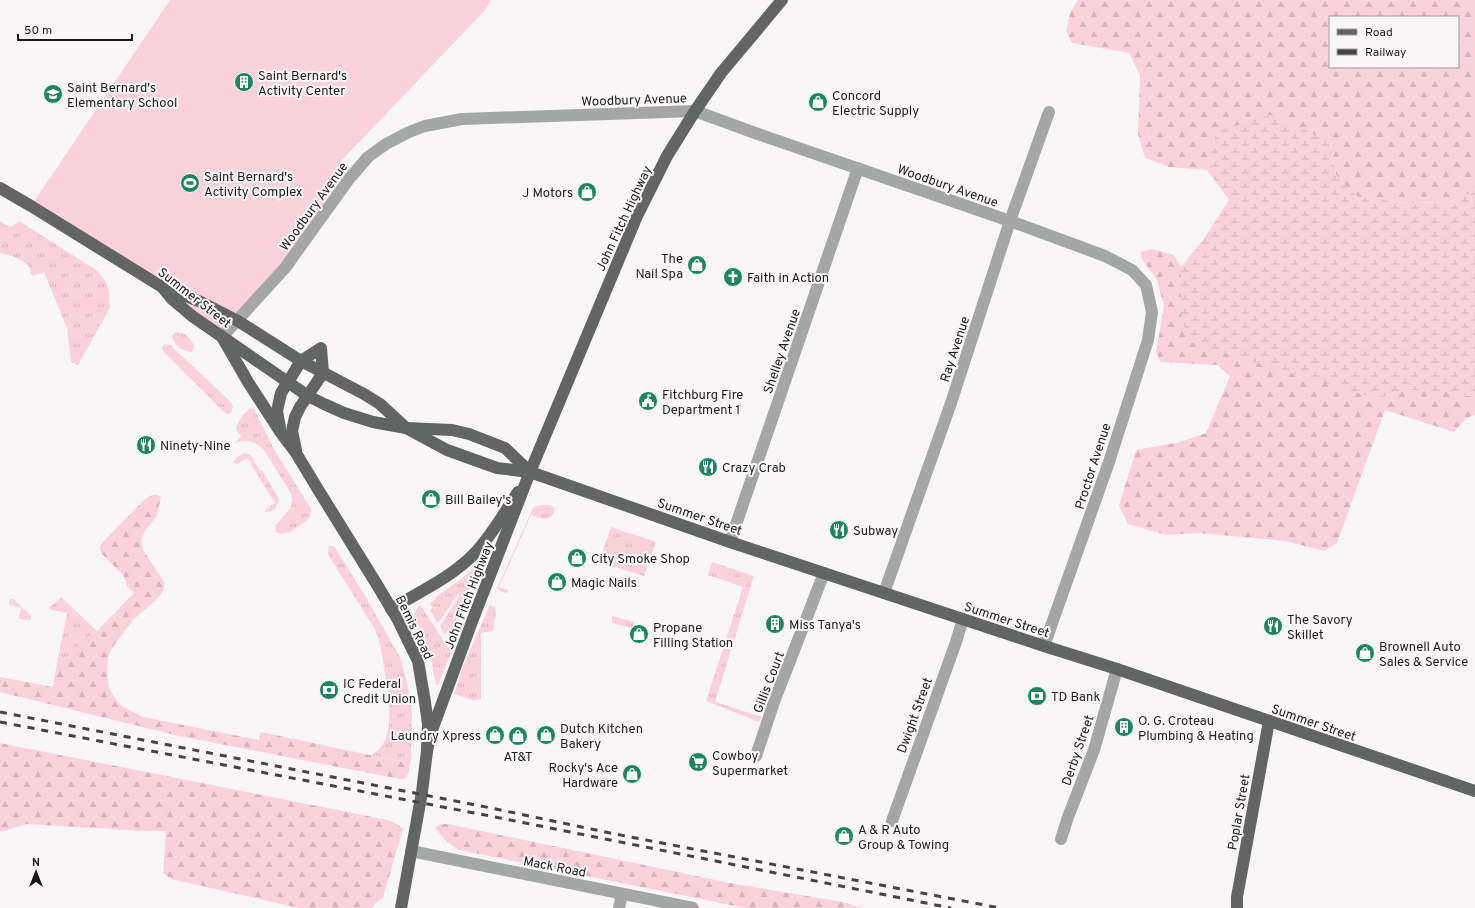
<svg xmlns="http://www.w3.org/2000/svg" width="1475" height="908" viewBox="0 0 1475 908" font-family="Overpass,sans-serif">
<defs>
<pattern id="grass-tufts" width="24" height="20" patternUnits="userSpaceOnUse"><rect width="24" height="20" fill="#fcd1de"/><path d="M3 7l-1-3M5 7V3M7 7l1-3M15 17l-1-3M17 17v-4M19 17l1-3" fill="none" stroke="#d7b3be"/></pattern>
<pattern id="forest-firs" width="22" height="20" patternUnits="userSpaceOnUse"><rect width="22" height="20" fill="#fcd1de"/><path d="M5 1l3.5 6h-7zM16 11l3.5 6h-7z" fill="#d7b3be"/></pattern>
<pattern id="wetland-marsh" width="20" height="14" patternUnits="userSpaceOnUse"><rect width="20" height="14" fill="#fcd1de"/><path d="M1 5h8M5 5V1M11 12h8M15 12V8" fill="none" stroke="#d7b3be"/></pattern>
</defs>
<rect width="100%" height="100%" fill="#f9f6f7"/>
<g fill="url(#grass-tufts)">
<path d="M0 221C8 227 11 229 19 221L96 270C106 279 111 290 109 304L111 306 78 365 72 363 71 361 67 328 44 272 33 276C29 273 31 268 27 265 21 258 9 255 0 253Z"/>
<path d="M175 332C184 332 191 338 194 346L192 352C182 352 174 345 172 336Z"/>
<path d="M164 344 170 345 231 402 233 407 231 413 228 414 225 413 163 351 162 348Z"/>
<path d="M251 408 254 409 275 451 311 509 310 517 308 519C301 525 286 538 276 532L275 526C283 515 297 508 290 492L264 450C256 441 246 439 235 443L241 436 236 429C239 420 243 413 251 408Z"/>
<path d="M244 453 250 455 254 459 253 460 260 471 262 470 278 497C280 505 273 513 265 512V510L275 503 247 458 237 464 234 463C234 458 240 455 244 453Z"/>
<path d="M542 505H550L555 508C552 523 541 519 531 515L499 587 508 590V592L505 593 497 589 532 510 534 507Z"/>
<path d="M611 527 656 542 644 576 599 562Z"/>
<path d="M329 546H334L365 596 401 659 407 683 412 711 411 758 409 767 403 762 371 755C399 742 388 692 384 668 382 653 380 639 373 626L329 556 328 551Z"/>
<path d="M481 560 483 561 482 563 469 591 457 632 450 638 447 633 444 634 440 626 460 595 458 594 439 622H437L430 610 432 608 430 603 435 600 436 597 465 576Z"/>
<path d="M712 562 754 576 715 702 762 717 759 722 706 701 743 587 708 575Z"/>
<path d="M61 597 97 631C79 642 67 658 55 674L67 613 51 610 49 608Z"/>
<path d="M10 599H13L31 616V619L30 620 19 619 21 608 10 605 9 602Z"/>
<path d="M420 604 447 646 452 651 438 685 436 684 431 659 421 631 414 618 415 612Z"/>
<path d="M490 605 495 607 496 612 493 631 481 633V699L472 700 454 694 466 659Z"/>
<path d="M612 616 634 622 632 628 612 623Z"/>
</g>
<g fill="url(#forest-firs)" fill-rule="evenodd">
<path d="M1078 0H1475V191L1449 202 1407 203 1357 197 1336 175 1330 141 1216 132 1207 170 1169 167 1145 158 1138 134 1140 75 1129 53 1072 43 1066 31 1070 13ZM1330 17H1458V67H1330Z"/>
<path d="M1152 249 1174 255 1181 267V316L1377 399 1404 390 1441 391 1475 397V415L1466 418 1454 432 1385 410 1337 543 1324 551 1285 541 1199 533 1166 535 1128 524 1119 505 1136 450 1180 442 1206 433 1230 376 1217 365 1161 362 1156 352 1164 306 1157 280 1143 261 1140 252Z"/>
<path d="M152 495H157L161 497 157 516 146 529 141 540 143 550 164 582V589L158 598 133 620 112 648 108 657 107 670 109 689 121 706 143 717 259 740 261 732 403 762 409 767V772L405 779H400L179 736 0 692V677L53 687 55 674 65 659 86 638 97 631 134 593 127 586 123 575 101 553 100 546 103 542 144 500Z"/>
<path d="M0 743 388 820 397 824 403 829 383 897 371 908H299L171 879 163 873 166 831H144L27 824 0 832Z"/>
<path d="M440 824H448L730 883 843 902 863 908H745L459 850 447 842 435 828Z"/>
</g>
<path fill="url(#wetland-marsh)" d="M1270 115 1330 141 1336 175 1358 197 1407 203 1449 202 1475 191V397L1441 391 1404 390 1377 399 1189 342 1181 316V267L1203 240 1229 200 1207 170 1216 132Z"/>
<path fill="#fcd1de" d="M170 0H491L486 9 342 160 319 221 222 337 179 305 31 206Z"/>
<g fill="none" stroke-linecap="round" stroke-linejoin="round">
<g stroke="#a5a6a6" stroke-width="12">
<path d="M222 337 285 268 349 179 368 157 386 144 409 132 425 126 462 119 695 111 755 133 1010 221 1105 256 1132 270 1146 285 1152 312 1148 340 1109 462 1044 646"/>
<path d="M730 542 858 168"/>
<path d="M884 593 951 403 1010 221 1049 112"/>
<path d="M756 756 774 702 824 573"/>
<path d="M892 821 956 642 963 619"/>
<path d="M1061 839 1068 817 1094 750 1117 669"/>
<path d="M411 851 693 908"/>
<path d="M619 908 622 894"/>
</g>
<g stroke="#626563" stroke-width="12">
<path d="M0 188 31 206 162 287 172 299 192 316 308 396 324 404 344 413 373 422 406 428 452 430 469 434 505 448 530 472"/>
<path d="M162 287 201 302 238 321 301 361 364 394 380 404 406 428 447 450 497 468 530 472 730 542 1044 646 1117 669 1475 791"/>
<path d="M222 337 248 382 281 433 296 453 319 491 379 588 398 620 418 661 425 702 428 724 427 751 422 792 401 908"/>
<path d="M280 428 277 411 281 393 301 361 321 348 323 373 300 407 295 417 292 431 296 450"/>
<path d="M391 609C419 592 450 578 473 555 491 537 504 513 518 492"/>
<path d="M427 751 431 733 473 619 530 472 637 216 667 156 695 111 721 73 782 0"/>
<path d="M1237 908V897L1269 721"/>
</g>
<g stroke="#454343" stroke-width="3" stroke-dasharray="7 7" stroke-linecap="butt">
<path d="M0 712 491 808 615 834 1000 908"/>
<path d="M0 722 490 816 951 908"/>
</g>
</g>
<defs>
<g id="building-disc" transform="scale(1)"><circle r="9.5" fill="#1d8560" stroke="#f9f6f7"/><path d="M-4-6H4V6H1V3H-1V6H-4ZM-2.5-4.3h1.7v1.8h-1.7ZM.8-4.3h1.7v1.8H.8ZM-2.5-1h1.7V.8h-1.7ZM.8-1h1.7V.8H.8Z" fill="#fff"/></g>
<g id="school-disc" transform="scale(1)"><circle r="9.5" fill="#1d8560" stroke="#f9f6f7"/><path d="M0-5L7-2L0 1L-7-2ZM-4 1L0 2.5L4 1V4Q0 6-4 4Z" fill="#fff"/></g>
<g id="shop-disc" transform="scale(1)"><circle r="9.5" fill="#1d8560" stroke="#f9f6f7"/><path d="M-5-2.5h2.3a2.7 3.5 0 0 1 5.4 0H5L5.5 6h-11ZM-1.5-2.5h3a1.5 2.3 0 0 0-3 0Z" fill="#fff"/></g>
<g id="stadium-disc" transform="scale(1)"><circle r="9.5" fill="#1d8560" stroke="#f9f6f7"/><path d="M0-5a6.5 5 0 1 0 0 10a6.5 5 0 1 0 0-10ZM-3.5-1.8h7v3.6h-7Z" fill="#fff"/></g>
<g id="church-disc" transform="scale(1)"><circle r="9.5" fill="#1d8560" stroke="#f9f6f7"/><path d="M-1.2-6h2.4v3.5h3.3v2.4h-3.3V6h-2.4V-.1h-3.3v-2.4h3.3Z" fill="#fff"/></g>
<g id="civic-disc" transform="scale(1)"><circle r="9.5" fill="#1d8560" stroke="#f9f6f7"/><path d="M-.6-6.5H3V-4.5H.6V-3L4-1V1h2V6H-6V1h2V-1L-.6-3ZM-1.2 2.5V6h2.4V2.5Z" fill="#fff"/></g>
<g id="restaurant-disc" transform="scale(1)"><circle r="9.5" fill="#1d8560" stroke="#f9f6f7"/><path d="M-5-6h1v4h1v-4h1v4h1v-4h1v5L-1.5 .5V6h-2V.5L-5-1ZM5-6V6H3V1.5H1.5Q1.5-4 5-6Z" fill="#fff"/></g>
<g id="bank-disc" transform="scale(1)"><circle r="9.5" fill="#1d8560" stroke="#f9f6f7"/><path d="M-6-4H6V4H-6ZM0-2.3a2.3 2.3 0 1 0 0 4.6a2.3 2.3 0 1 0 0-4.6Z" fill="#fff"/></g>
<g id="supermarket-disc" transform="scale(1)"><circle r="9.5" fill="#1d8560" stroke="#f9f6f7"/><path d="M-6-5.5h2.5l.6 2H6L4.5 2H-2.5L-4.4-4H-6ZM-1.5 3.2a1.3 1.3 0 1 0 .1 0ZM3 3.2a1.3 1.3 0 1 0 .1 0Z" fill="#fff"/></g>
</defs>
<g fill-rule="evenodd">
<use href="#building-disc" x="244" y="82"/>
<use href="#school-disc" x="53" y="94"/>
<use href="#shop-disc" x="818" y="102"/>
<use href="#stadium-disc" x="190" y="183"/>
<use href="#shop-disc" x="587" y="192"/>
<use href="#shop-disc" x="697" y="265"/>
<use href="#church-disc" x="733" y="277"/>
<use href="#civic-disc" x="648" y="401"/>
<use href="#restaurant-disc" x="146" y="445"/>
<use href="#restaurant-disc" x="708" y="467"/>
<use href="#shop-disc" x="431" y="499"/>
<use href="#restaurant-disc" x="839" y="530"/>
<use href="#shop-disc" x="577" y="558"/>
<use href="#shop-disc" x="557" y="582"/>
<use href="#building-disc" x="775" y="624"/>
<use href="#restaurant-disc" x="1273" y="626"/>
<use href="#shop-disc" x="639" y="634"/>
<use href="#shop-disc" x="1365" y="653"/>
<use href="#bank-disc" x="329" y="690"/>
<use href="#bank-disc" x="1037" y="696"/>
<use href="#building-disc" x="1124" y="727"/>
<use href="#shop-disc" x="495" y="735"/>
<use href="#shop-disc" x="546" y="735"/>
<use href="#shop-disc" x="518" y="736"/>
<use href="#supermarket-disc" x="698" y="762"/>
<use href="#shop-disc" x="632" y="774"/>
<use href="#shop-disc" x="844" y="836"/>
</g>
<g text-anchor="middle" stroke-width="4" stroke-linejoin="round" paint-order="stroke">
<g font-size="13" fill="#1c1b1b" stroke="#f9f6f7" text-anchor="start">
<text x="258" y="80">Saint Bernard's<tspan x="258" dy="15">Activity Center</tspan></text>
<text x="67" y="92">Saint Bernard's<tspan x="67" dy="15">Elementary School</tspan></text>
<text x="832" y="100">Concord<tspan x="832" dy="15">Electric Supply</tspan></text>
<text x="204" y="181">Saint Bernard's<tspan x="204" dy="15">Activity Complex</tspan></text>
<text x="573" y="197" text-anchor="end">J Motors</text>
<text x="683" y="263" text-anchor="end">The<tspan x="683" dy="15">Nail Spa</tspan></text>
<text x="747" y="282">Faith in Action</text>
<text x="662" y="399">Fitchburg Fire<tspan x="662" dy="15">Department 1</tspan></text>
<text x="160" y="450">Ninety-Nine</text>
<text x="722" y="472">Crazy Crab</text>
<text x="445" y="504">Bill Bailey's</text>
<text x="853" y="535">Subway</text>
<text x="591" y="563">City Smoke Shop</text>
<text x="571" y="587">Magic Nails</text>
<text x="1287" y="624">The Savory<tspan x="1287" dy="15">Skillet</tspan></text>
<text x="789" y="629">Miss Tanya's</text>
<text x="653" y="632">Propane<tspan x="653" dy="15">Filling Station</tspan></text>
<text x="1379" y="651">Brownell Auto<tspan x="1379" dy="15">Sales &amp; Service</tspan></text>
<text x="343" y="688">IC Federal<tspan x="343" dy="15">Credit Union</tspan></text>
<text x="1051" y="701">TD Bank</text>
<text x="1138" y="725">O. G. Croteau<tspan x="1138" dy="15">Plumbing &amp; Heating</tspan></text>
<text x="560" y="733">Dutch Kitchen<tspan x="560" dy="15">Bakery</tspan></text>
<text x="481" y="740" text-anchor="end">Laundry Xpress</text>
<text x="712" y="760">Cowboy<tspan x="712" dy="15">Supermarket</tspan></text>
<text x="518" y="761" text-anchor="middle">AT&amp;T</text>
<text x="618" y="772" text-anchor="end">Rocky's Ace<tspan x="618" dy="15">Hardware</tspan></text>
<text x="858" y="834">A &amp; R Auto<tspan x="858" dy="15">Group &amp; Towing</tspan></text>
</g>
<g font-size="13" fill="#1c1b1b" stroke="#f9f6f7">
<text transform="translate(634 99) rotate(-2)" y="5">Woodbury Avenue</text>
<text transform="translate(948 185) rotate(19)" y="5">Woodbury Avenue</text>
<text transform="translate(313 206) rotate(-54)" y="5">Woodbury Avenue</text>
<text transform="translate(623 218) rotate(-65)" y="5">John Fitch Highway</text>
<text transform="translate(195 297) rotate(38)" y="5">Summer Street</text>
<text transform="translate(954 349) rotate(-72)" y="5">Ray Avenue</text>
<text transform="translate(781 351) rotate(-71)" y="5">Shelley Avenue</text>
<text transform="translate(1092 466) rotate(-72)" y="5">Proctor Avenue</text>
<text transform="translate(700 516) rotate(19)" y="5">Summer Street</text>
<text transform="translate(468 595) rotate(-69)" y="5">John Fitch Highway</text>
<text transform="translate(1007 619) rotate(18)" y="5">Summer Street</text>
<text transform="translate(415 627) rotate(64)" y="5">Bemis Road</text>
<text transform="translate(768 682) rotate(-69)" y="5">Gillis Court</text>
<text transform="translate(914 715) rotate(-70)" y="5">Dwight Street</text>
<text transform="translate(1314 722) rotate(19)" y="5">Summer Street</text>
<text transform="translate(1077 750) rotate(-71)" y="5">Derby Street</text>
<text transform="translate(1238 812) rotate(-80)" y="5">Poplar Street</text>
<text transform="translate(555 866) rotate(11)" y="5">Mack Road</text>
</g>
</g>
<rect x="1329" y="16" width="130" height="52" fill="#f9f6f7" stroke="#a19e9f"/>
<rect x="1337" y="29" width="20" height="6" fill="#626563" stroke="#a19e9f"/>
<text x="1365" y="36" font-size="12" fill="#1c1b1b">Road</text>
<rect x="1337" y="49" width="20" height="6" fill="#454343" stroke="#a19e9f"/>
<text x="1365" y="56" font-size="12" fill="#1c1b1b">Railway</text>
<g transform="translate(36 872)" stroke="#f9f6f7" stroke-width="3" paint-order="stroke">
<path d="M0-3L7 15L0 10L-7 15Z" fill="#1c1b1b"/>
<text y="-6" font-size="11" font-weight="bold" text-anchor="middle" fill="#1c1b1b">N</text>
</g>
<path d="M18 34v6h114v-6" fill="none" stroke="#1c1b1b" stroke-width="2"/>
<text x="24" y="34" font-size="12" fill="#1c1b1b" stroke="#f9f6f7" stroke-width="3" paint-order="stroke">50 m</text>
</svg>
